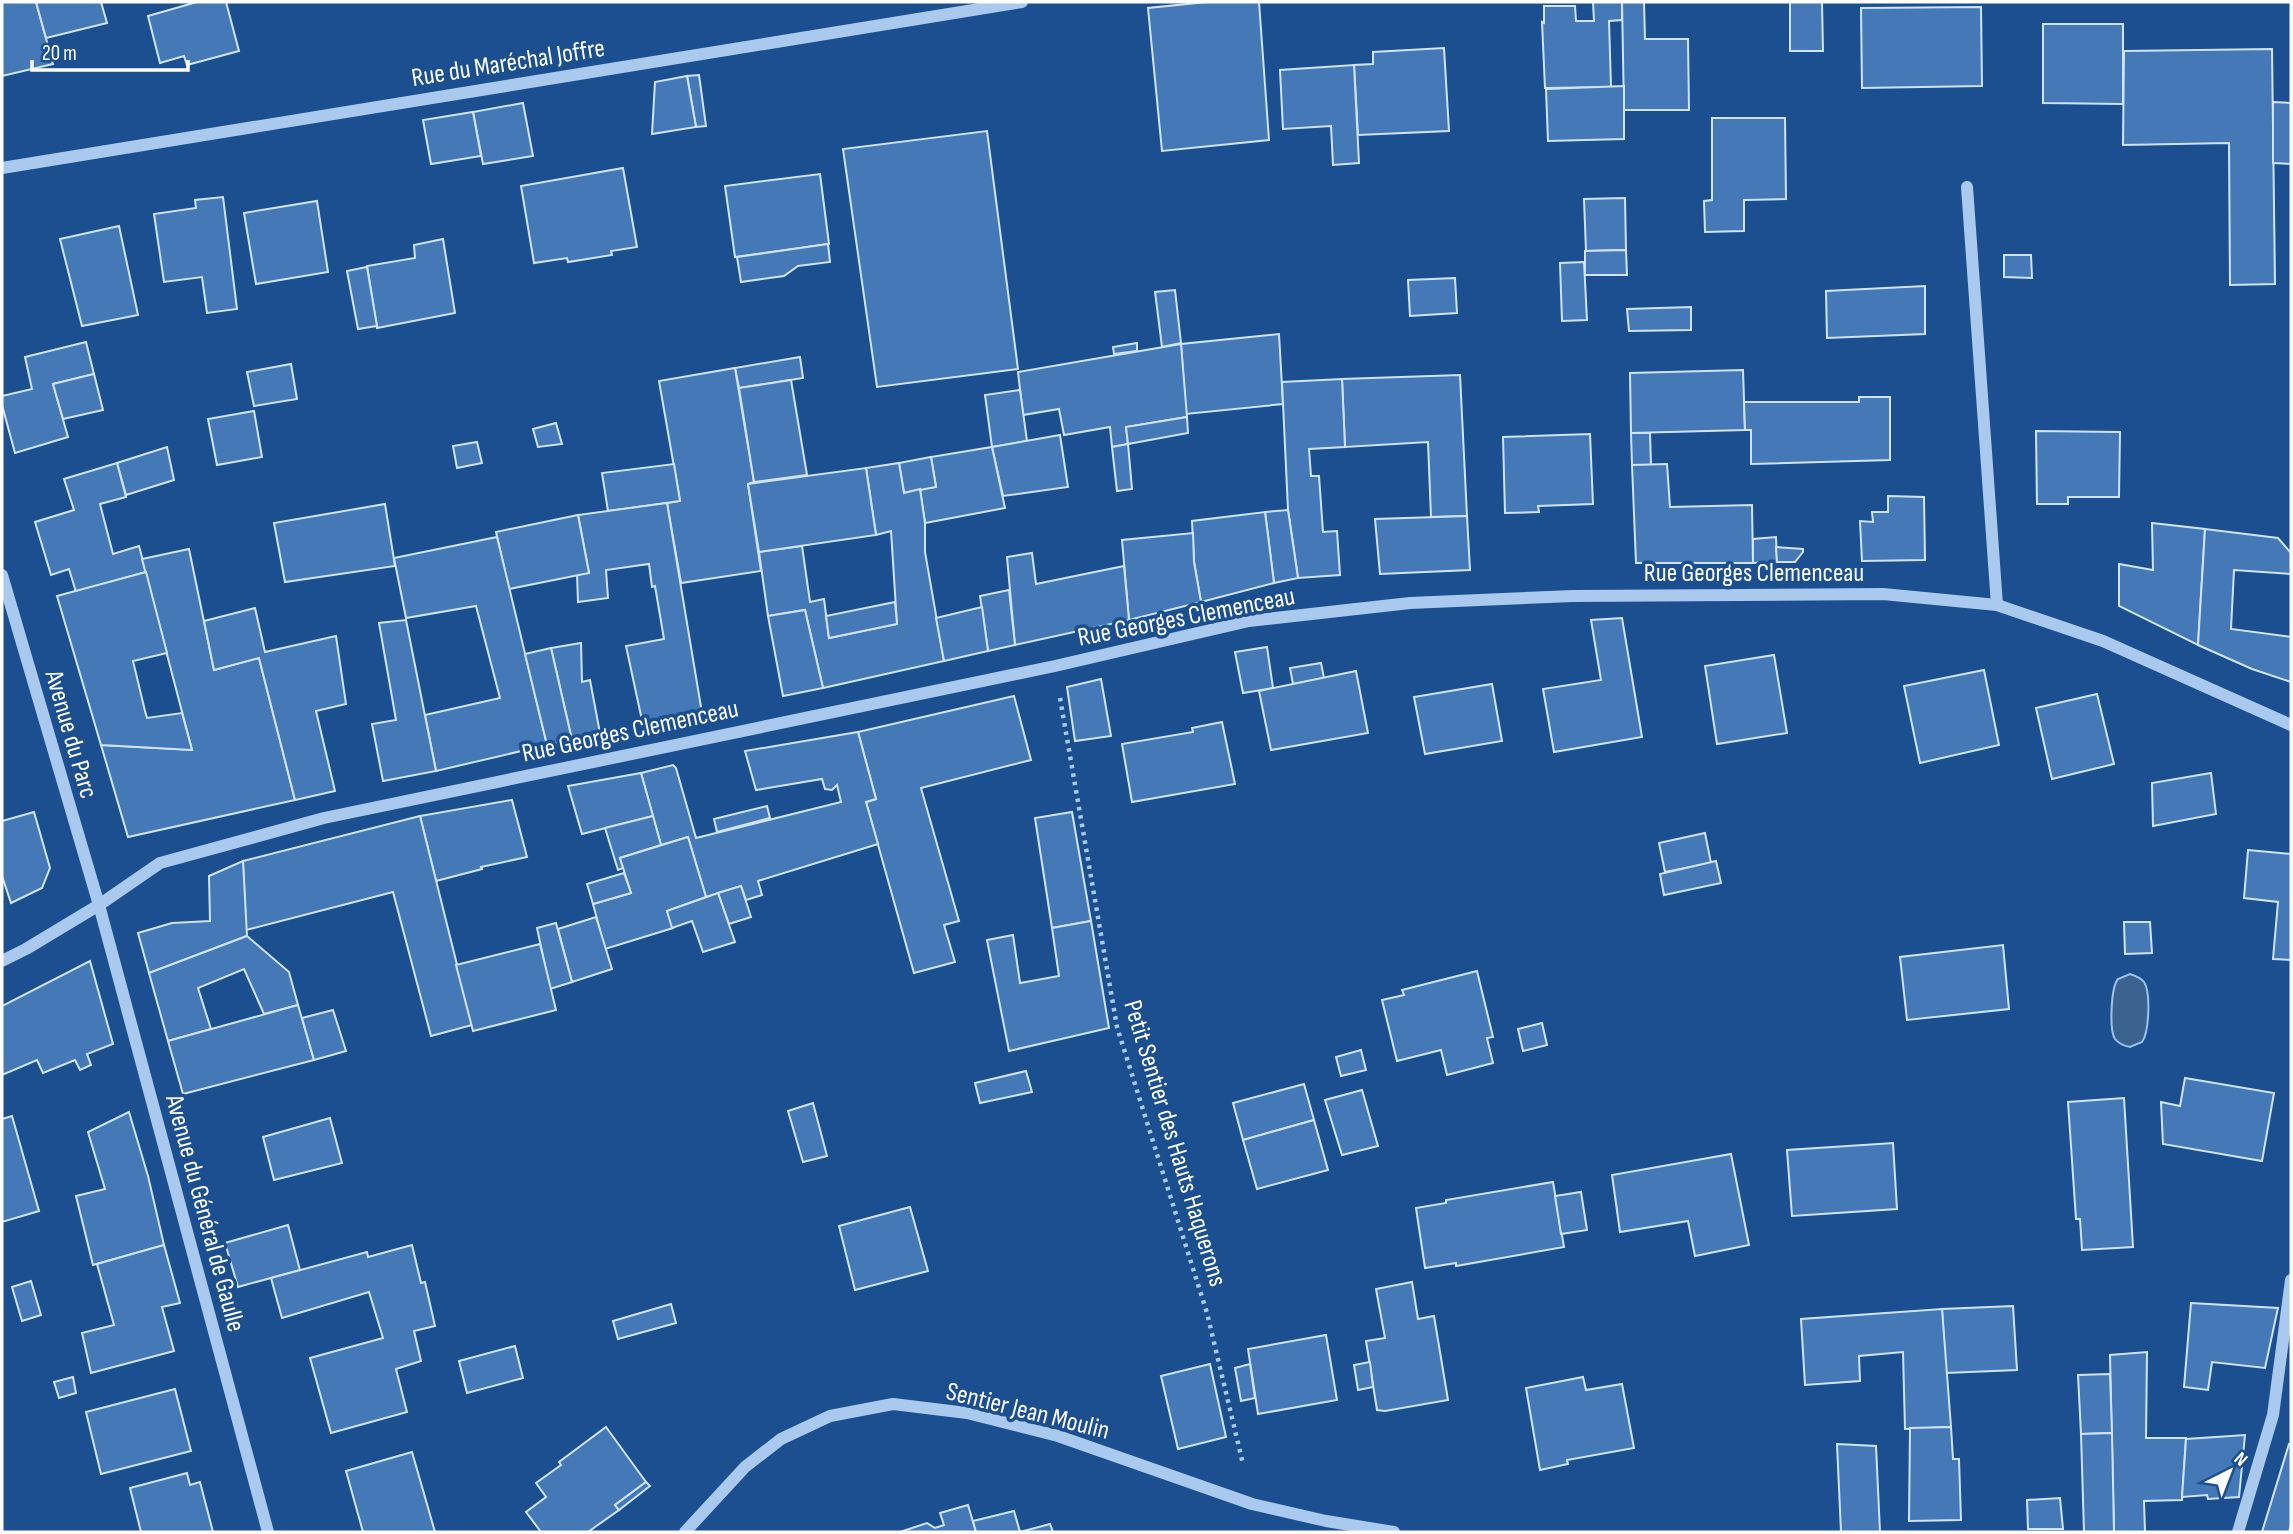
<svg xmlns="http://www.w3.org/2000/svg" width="2293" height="1534" viewBox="0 0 2293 1534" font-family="'Sofia Sans Condensed',sans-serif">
<rect width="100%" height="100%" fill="#1b4f8f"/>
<path fill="#3c6290" stroke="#9cc4f0" stroke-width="2" d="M2130 974C2136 976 2140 977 2144 982 2151 992 2149 1033 2142 1042L2130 1047C2125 1046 2119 1044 2115 1039 2109 1030 2111 987 2118 979Z"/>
<g fill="#4478b7" stroke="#cfe3fa" stroke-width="2">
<path d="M2 2H36L53 64 2 76Z"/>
<path d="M36 2H101L107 23 46 38Z"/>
<path d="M197 2H226L239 51 187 65 184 56 160 63 148 16Z"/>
<path d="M1207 2H1259L1269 140 1162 151 1148 8Z"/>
<path d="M1593 2H1622V20L1609 21 1611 87 1545 88 1542 22 1544 23V6H1575L1576 21H1594Z"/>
<path d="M1622 2H1644L1645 39H1688L1689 110H1624Z"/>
<path d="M1790 2H1822L1823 51H1790Z"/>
<path d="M1981 7 1982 86 1862 88 1861 8Z"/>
<path d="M2043 24H2123V104L2043 103Z"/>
<path d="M1444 48 1449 131 1358 135 1354 65 1373 64V52Z"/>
<path d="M2272 49 2275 284 2230 285 2229 143 2123 145 2124 51Z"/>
<path d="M1354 65 1359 163 1333 165 1331 126 1283 129 1280 70Z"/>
<path d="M699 75 706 126 696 127 687 76Z"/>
<path d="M687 76 696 127 652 134 655 82Z"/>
<path d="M1624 86V139L1548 141 1546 89Z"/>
<path d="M2273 102 2291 103V164L2273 163Z"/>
<path d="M523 103 533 156 483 164 473 112Z"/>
<path d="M473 112 481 156 431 164 423 120Z"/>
<path d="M1712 118H1785L1786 199 1744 200V231L1705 232 1704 201 1712 200Z"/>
<path d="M987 131 1018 369 877 387 843 149Z"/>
<path d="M623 168 637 247 611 251 612 255 568 262 567 258 534 263 521 186Z"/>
<path d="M820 174 829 244 735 257 725 186Z"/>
<path d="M223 197 237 309 207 313 202 277 164 282 154 214 196 208 195 200Z"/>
<path d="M1625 198 1626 250 1586 251 1584 199Z"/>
<path d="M317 201 328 272 256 284 244 213Z"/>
<path d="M119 226 138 315 82 326 60 239Z"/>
<path d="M443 239 455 313 377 328 367 266 415 258 414 245Z"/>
<path d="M828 244 830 262 798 266 784 276 741 282 737 257Z"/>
<path d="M1626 250 1627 275H1585V251Z"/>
<path d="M2004 255H2031L2032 278 2004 277Z"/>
<path d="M1584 262 1587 320 1562 321 1560 263Z"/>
<path d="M367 267 377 326 358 329 347 271Z"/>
<path d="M1455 278 1457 313 1410 316 1408 280Z"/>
<path d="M1925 286V334L1827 338 1826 291Z"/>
<path d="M1175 290 1181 343 1162 347 1155 292Z"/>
<path d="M1691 307V330L1629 331 1627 309Z"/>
<path d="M1279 334 1283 404 1186 414 1181 344Z"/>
<path d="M86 342 94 374 53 384 68 437 15 453 2 405V396L32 389 25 357Z"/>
<path d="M1137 343V351L1114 354 1113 347Z"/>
<path d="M1181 344 1187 417 1126 427 1128 444 1112 447 1110 427 1064 435 1059 409 1023 415 1018 372Z"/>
<path d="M800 357 803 378 739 388 735 368Z"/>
<path d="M291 364 297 399 254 406 247 372Z"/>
<path d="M735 368 754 482 748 484 761 571 681 583 667 503 680 501 659 381Z"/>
<path d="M1743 370 1745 430 1631 433 1630 373Z"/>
<path d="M94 374 103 410 63 419 53 384Z"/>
<path d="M1460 375 1467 516 1431 517 1428 442 1345 447 1342 379Z"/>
<path d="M1342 379 1345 447 1309 449 1311 476H1319L1323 532 1337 531 1340 575 1298 578 1288 510 1282 382Z"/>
<path d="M791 380 807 475 754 482 739 388Z"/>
<path d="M1020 390 1027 441 992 447 985 395Z"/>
<path d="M1859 397H1890V460L1751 464V430H1745L1744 402H1859Z"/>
<path d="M254 411 262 457 217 465 208 419Z"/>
<path d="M1187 417 1188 433 1128 444 1126 427Z"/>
<path d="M556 423 562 444 538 447 533 429Z"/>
<path d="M2036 431 2120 432 2119 497H2068V504H2037Z"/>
<path d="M1631 433H1650L1651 465H1632Z"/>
<path d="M1590 434 1593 504 1538 506 1539 512 1505 513 1503 437Z"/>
<path d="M1060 435 1068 487 1003 496 992 447Z"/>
<path d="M477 442 482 463 457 468 453 446Z"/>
<path d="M1128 444 1132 489 1117 491 1112 447Z"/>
<path d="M167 447 174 480 126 495 117 463Z"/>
<path d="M992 447 1005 508 925 523 920 489 936 487 931 457Z"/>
<path d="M931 457 936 487 904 493 899 463Z"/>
<path d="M117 463 126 497 100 504 113 554 139 546 146 572 76 592 69 569 51 575 35 522 74 510 64 479Z"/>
<path d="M899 463 904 493 920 489 925 523V552L944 661 823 688 805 610 768 616 759 552 802 546 810 602 824 599 829 638 897 624 891 531 876 535 866 468Z"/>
<path d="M674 464 680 501 608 511 602 473Z"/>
<path d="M1667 464 1670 507 1752 505 1753 563H1636L1632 465Z"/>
<path d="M866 468 876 535 759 552 748 484Z"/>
<path d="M1888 496 1924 497 1925 560 1862 561 1860 521 1873 522 1872 512H1888Z"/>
<path d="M667 503 702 713 643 725 626 646 664 639 655 586 652 587 649 564 606 570 608 598 578 602 577 574 589 573 578 515Z"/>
<path d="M385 504 395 566 285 582 274 523Z"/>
<path d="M1288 510 1298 578 1274 583 1265 512Z"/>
<path d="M1265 512 1274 583 1201 602 1194 562 1192 521Z"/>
<path d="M578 515 589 573 509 589 496 532Z"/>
<path d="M1467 516 1470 570 1380 574 1375 519Z"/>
<path d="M2152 523 2205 529 2198 645 2119 606V564L2153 570Z"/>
<path d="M2205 529 2278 538 2291 553V574L2234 570 2231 629 2291 637V682L2252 669 2198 645Z"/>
<path d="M1193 533 1194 562 1201 602 1129 620 1122 540Z"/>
<path d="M497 537 547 745 436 771 425 715 500 698 476 606 406 618 394 558Z"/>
<path d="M1776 537 1777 562 1753 563V539Z"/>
<path d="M1776 547 1803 549V552L1795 562H1777Z"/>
<path d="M189 549 214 670 259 658 295 800 128 837 101 745 192 750 142 559Z"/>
<path d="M1032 553 1036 584 1124 566 1129 620 1015 645 1007 557Z"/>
<path d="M146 572 167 653 133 661 145 711 147 718 182 713 192 750 101 745 57 596Z"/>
<path d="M1009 590 1015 645 988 651 980 596Z"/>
<path d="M895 602 897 624 829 638 826 616Z"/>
<path d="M982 607 988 651 944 661 936 618Z"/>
<path d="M255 608 265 652 336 636 346 704 316 711 335 791 295 800 259 658 214 670 204 621Z"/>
<path d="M805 610 823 688 783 696 768 616Z"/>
<path d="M1622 618 1642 737 1554 752 1543 689 1601 680 1591 620Z"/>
<path d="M406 620 436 771 383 781 372 724 396 720 379 623Z"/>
<path d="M581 643 582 682 590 680 600 733 572 740 551 648Z"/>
<path d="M1267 647 1273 688 1243 693 1235 652Z"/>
<path d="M551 648 572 740 547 745 525 654Z"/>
<path d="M1774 655 1787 733 1717 744 1705 666Z"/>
<path d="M1321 663 1324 678 1293 684 1290 668Z"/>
<path d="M1984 670 1999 745 1920 763 1904 686Z"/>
<path d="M1356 671 1368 733 1271 750 1259 691Z"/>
<path d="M1101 679 1111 736 1075 741 1067 687Z"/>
<path d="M1492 684 1502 741 1425 754 1414 697Z"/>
<path d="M2097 694 2114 764 2052 779 2036 708Z"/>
<path d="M1014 696 1031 760 921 788 959 921 944 925 955 962 914 973 866 802 876 799 858 732Z"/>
<path d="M1222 722 1235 784 1132 802 1122 744 1193 732 1192 728Z"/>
<path d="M858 732 876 799 866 802 878 844 758 881 762 895 746 900 741 886 706 897 688 837 661 845 641 773 673 765 676 768 696 838 841 802 837 785 832 790 825 789 822 779 756 790 745 751Z"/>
<path d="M641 773 653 816 582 834 568 786Z"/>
<path d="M2211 773 2216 814 2153 826 2152 783Z"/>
<path d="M512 800 527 857 481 867 482 869 436 881 420 816Z"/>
<path d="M767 806 770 818 717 832 714 819Z"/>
<path d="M34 812 50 868 42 888 11 903 2 876V821Z"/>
<path d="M1072 812 1091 921 1052 928 1035 818Z"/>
<path d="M420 816 472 1025 431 1036 393 892 246 930 243 861Z"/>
<path d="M653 816 661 845 620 858 623 868 618 870 605 828Z"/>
<path d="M1705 833 1711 863 1665 872 1659 843Z"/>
<path d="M688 837 706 897 667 911 673 928 605 949 593 904 631 893 620 858Z"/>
<path d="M2248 850 2291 854V960L2273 959 2278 902 2244 898Z"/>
<path d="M243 861 247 936 149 973 138 933 172 923 210 921 209 876Z"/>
<path d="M1716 861 1721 883 1664 895 1660 874Z"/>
<path d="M624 873 631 893 593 904 587 884Z"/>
<path d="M741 886 751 917 729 924 718 893Z"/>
<path d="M718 893 735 942 703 952 692 921 672 928 667 911Z"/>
<path d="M596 917 612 969 572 982 558 929Z"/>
<path d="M1091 921 1109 1028 1009 1051 987 940 1013 935 1020 983 1059 976 1052 928Z"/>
<path d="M2124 922H2150L2152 953 2125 954Z"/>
<path d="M556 923 572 982 550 989 537 928Z"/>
<path d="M247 936 289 972 298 1005 264 1014 244 969 198 988 211 1029 168 1041 149 973Z"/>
<path d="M540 944 556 1010 473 1031 456 965Z"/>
<path d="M2003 945 2009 1009 1907 1020 1900 957Z"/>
<path d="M90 961 113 1044 87 1054 91 1065 80 1070 75 1060 43 1073 37 1060 2 1075V1006Z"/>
<path d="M1477 971 1493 1037 1487 1038 1493 1063 1447 1075 1441 1050 1397 1061 1382 1000 1404 995 1402 990Z"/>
<path d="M298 1005 314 1060 183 1094 168 1041Z"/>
<path d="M333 1010 346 1051 314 1060 302 1018Z"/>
<path d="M1542 1023 1547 1045 1523 1051 1518 1029Z"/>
<path d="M1361 1050 1366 1070 1341 1076 1336 1057Z"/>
<path d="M1026 1071 1032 1092 980 1103 975 1083Z"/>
<path d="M2185 1078 2274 1093 2262 1161 2163 1144 2161 1102 2180 1106Z"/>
<path d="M1304 1084 1314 1120 1243 1140 1233 1103Z"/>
<path d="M1362 1090 1378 1146 1342 1155 1325 1100Z"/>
<path d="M2124 1098 2133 1247 2082 1250 2080 1219H2076L2068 1102Z"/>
<path d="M813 1103 827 1156 803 1162 788 1111Z"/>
<path d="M129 1112 148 1176 164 1245 93 1265 76 1196 105 1189 88 1132Z"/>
<path d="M12 1116 39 1211 2 1222V1119Z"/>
<path d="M330 1118 342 1163 274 1180 263 1137Z"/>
<path d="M1314 1120 1328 1170 1257 1189 1243 1140Z"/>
<path d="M1893 1143 1897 1209 1792 1216 1787 1150Z"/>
<path d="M1731 1154 1749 1245 1695 1256 1688 1221 1620 1232 1612 1175Z"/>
<path d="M1553 1182 1564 1247 1456 1266V1263L1425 1268 1416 1208 1446 1203V1200Z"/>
<path d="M1581 1192 1587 1230 1561 1234 1555 1196Z"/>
<path d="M910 1207 928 1271 855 1290 839 1226Z"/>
<path d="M288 1225 300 1270 238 1287 225 1243Z"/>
<path d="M164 1245 180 1303 162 1307 174 1351 91 1373 82 1333 114 1325 97 1264Z"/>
<path d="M412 1245 421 1283 425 1282 435 1326 414 1331 421 1361 396 1369 407 1412 331 1433 310 1358 383 1338 369 1292 282 1318 271 1278 367 1252 368 1257Z"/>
<path d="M31 1281 41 1315 22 1321 12 1287Z"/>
<path d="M1412 1282 1418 1319 1434 1316 1448 1400 1385 1411 1377 1410 1366 1341 1385 1338 1376 1289Z"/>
<path d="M2191 1303 2278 1308 2265 1368 2212 1362 2208 1390 2184 1387Z"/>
<path d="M671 1304 676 1323 618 1339 613 1321Z"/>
<path d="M2013 1306 2017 1370 1946 1373 1942 1309Z"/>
<path d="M1942 1309 1951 1427 1905 1429 1903 1352 1859 1356 1860 1381 1805 1385 1801 1319Z"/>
<path d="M1326 1335 1337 1400 1258 1414 1248 1349Z"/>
<path d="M515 1346 523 1378 467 1393 459 1361Z"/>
<path d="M2147 1352 2146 1438H2186L2182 1500 2144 1501 2145 1532H2114L2110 1355Z"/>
<path d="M1370 1362 1373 1387 1358 1390 1354 1365Z"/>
<path d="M1210 1364 1226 1437 1178 1449 1161 1376Z"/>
<path d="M1250 1364 1255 1398 1241 1401 1235 1368Z"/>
<path d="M2110 1374 2112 1433 2081 1434 2078 1375Z"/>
<path d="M73 1377 76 1393 59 1398 54 1382Z"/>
<path d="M1583 1377 1586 1390 1622 1384 1634 1448 1567 1460 1568 1464 1540 1470 1526 1388Z"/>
<path d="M175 1389 191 1451 101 1474 86 1412Z"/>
<path d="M606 1427 646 1482 615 1505 619 1510 588 1532H541L526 1512 546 1497 536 1483 561 1465 559 1462Z"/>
<path d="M1951 1427 1953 1459H1959L1961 1520 1909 1521 1910 1428Z"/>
<path d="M2112 1433 2114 1532H2084L2081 1434Z"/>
<path d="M2245 1435 2239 1497 2208 1499 2207 1495 2182 1497 2186 1439Z"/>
<path d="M1837 1444 1876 1446 1880 1532H1841Z"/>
<path d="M2289 1444H2291V1525L2289 1532H2262Z"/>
<path d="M412 1452 435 1532H363L346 1471Z"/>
<path d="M187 1473 190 1485 200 1482 213 1532H141L130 1488Z"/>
<path d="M646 1482 650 1486 619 1510 615 1505Z"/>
<path d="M2060 1498 2063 1529H2028L2027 1500Z"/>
<path d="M968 1505 976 1532H900L927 1523 935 1528 944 1525 940 1513Z"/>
<path d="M1014 1511 1020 1532 1050 1524 1053 1532H976L973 1521Z"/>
</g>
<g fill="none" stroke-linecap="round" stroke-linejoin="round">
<path stroke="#a9c9ee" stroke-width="4.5" stroke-dasharray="3.5 5" stroke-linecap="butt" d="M1060 698 1117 1027 1207 1313 1243 1464"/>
<g stroke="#a9c9ee" stroke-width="12">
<path d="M2 168 1022 2"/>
<path d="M1967 187 1997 605"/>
<path d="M2 575 99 905 268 1532"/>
<path d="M2 961 26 949 99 905 160 863 324 818 1055 666 1249 621 1410 603 1573 596 1883 594 1997 605 2103 641 2291 725"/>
<path d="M685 1532 745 1467 781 1439 830 1416 893 1404 967 1413 1058 1436 1252 1504 1326 1521 1394 1532"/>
<path d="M2238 1532 2273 1415 2291 1280"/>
</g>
</g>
<g text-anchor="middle" stroke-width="7" stroke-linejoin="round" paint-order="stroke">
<g font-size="26" fill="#fff" stroke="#1b4f8f">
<text transform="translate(508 62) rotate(-9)" y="9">Rue du Maréchal Joffre</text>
<text x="1754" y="581">Rue Georges Clemenceau</text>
<text transform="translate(1186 616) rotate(-11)" y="9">Rue Georges Clemenceau</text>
<text transform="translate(630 730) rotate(-12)" y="9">Rue Georges Clemenceau</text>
<text transform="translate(72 734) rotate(74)" y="9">Avenue du Parc</text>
<text transform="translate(1176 1143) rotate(73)" y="9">Petit Sentier des Hauts Haquerons</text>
<text transform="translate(206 1213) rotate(75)" y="9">Avenue du Général de Gaulle</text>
<text transform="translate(1028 1410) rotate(14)" y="9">Sentier Jean Moulin</text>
</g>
</g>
<rect width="2293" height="1534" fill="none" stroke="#ffffff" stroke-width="7"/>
<g transform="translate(2230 1471) rotate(42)" stroke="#1b4f8f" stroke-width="5" paint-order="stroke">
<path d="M0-5L12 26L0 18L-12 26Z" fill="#ffffff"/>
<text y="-10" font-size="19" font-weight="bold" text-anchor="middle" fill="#ffffff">N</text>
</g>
<path d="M32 60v10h156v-10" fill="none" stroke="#ffffff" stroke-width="3.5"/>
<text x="42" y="60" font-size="21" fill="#ffffff" stroke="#1b4f8f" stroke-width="5" paint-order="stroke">20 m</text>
</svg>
